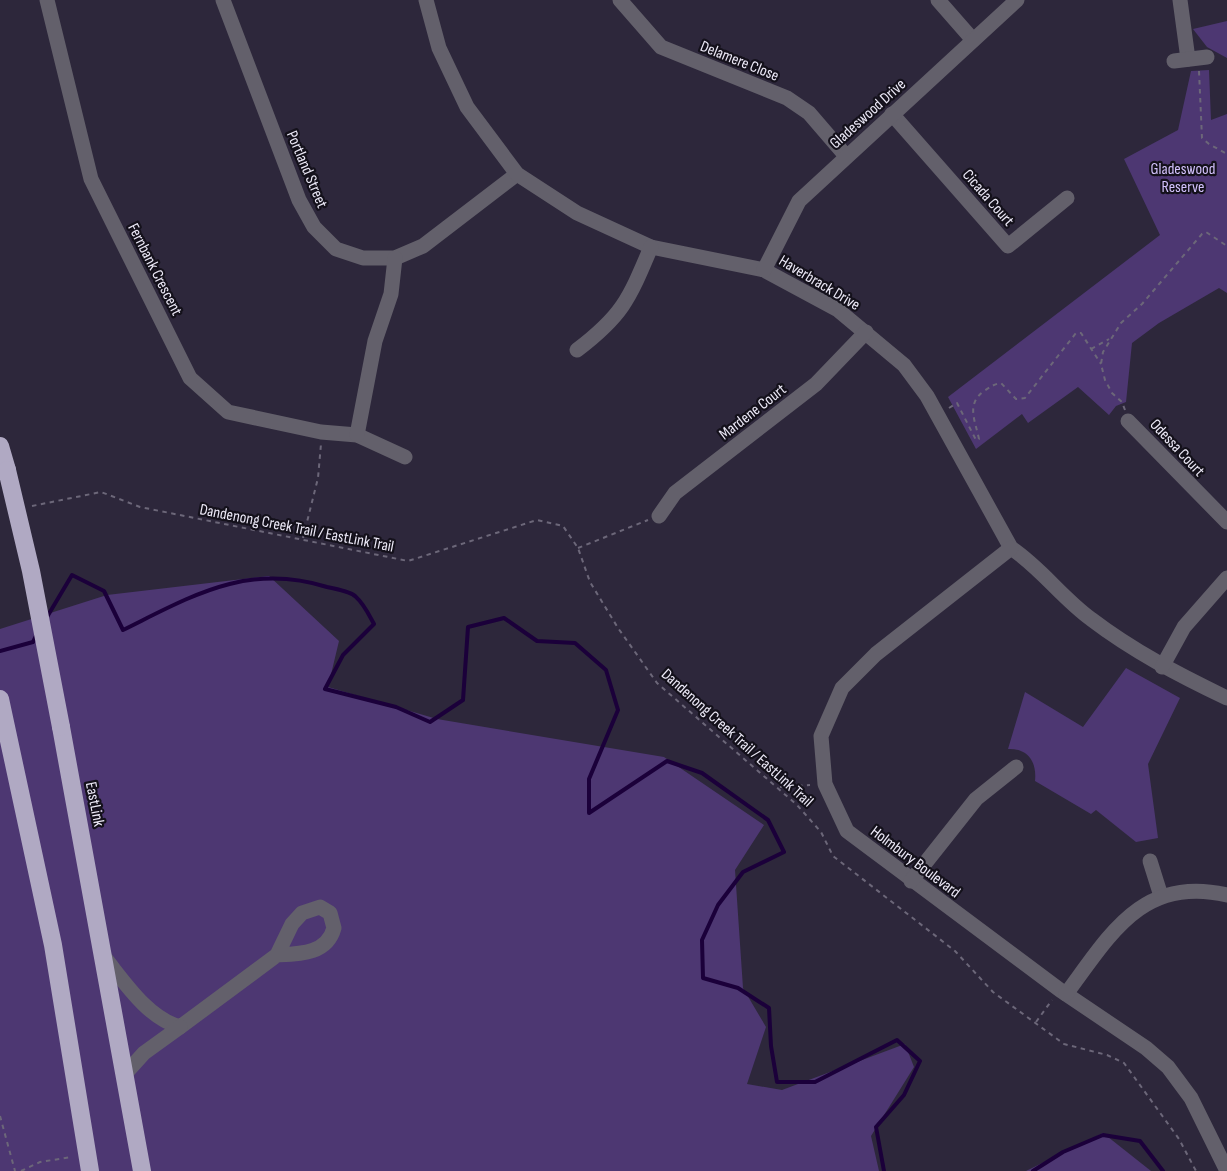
<svg xmlns="http://www.w3.org/2000/svg" width="1227" height="1171" viewBox="0 0 1227 1171" font-family="'Sofia Sans Condensed',sans-serif">
<rect width="100%" height="100%" fill="#2d273b"/>
<g fill="#4d3772">
<path d="M1227 21V58L1207 47 1193 29Z"/>
<path d="M1209 70 1211 120 1227 114V293L1219 288 1159 323 1132 343 1126 402 1116 406 1109 415 1078 387 1028 423 1022 414 976 449 948 397 1160 235 1124 159 1178 130 1191 71Z"/>
<path d="M269 576 339 641 328 687 437 719 664 757 764 825 735 870 743 988 766 1027 747 1084 782 1090 905 1044 914 1067 871 1136 879 1171H0V629L107 595Z"/>
<path d="M1126 668 1180 698 1148 764 1158 838 1136 842 1096 810 1091 814 1035 781C1037 762 1028 748 1008 749L1025 692 1083 727Z"/>
<path d="M1103 1133 1151 1171H1026Z"/>
</g>
<g fill="none" stroke-linecap="round" stroke-linejoin="round">
<g stroke="#1b003a" stroke-width="4">
<path d="M47 617 72 575 104 591 123 630C192 596 247 562 327 587 335 589 351 591 356 597 364 604 369 615 374 624L343 655 325 689 396 707 430 722 463 700 468 627 504 618 537 641 575 643 606 670 618 710 589 779V813L667 761 702 773 768 820 784 852 743 872 718 905 702 940 703 978 738 988 769 1008 771 1046 777 1082H815L897 1040 920 1061 904 1095 876 1127 884 1171"/>
<path d="M0 651 33 642 37 634"/>
<path d="M1033 1171 1063 1152 1103 1135 1140 1141 1163 1171"/>
</g>
<g stroke="#6c6779" stroke-width="2" stroke-dasharray="4.5 4.5" stroke-linecap="butt">
<path d="M1199 71 1202 138 1209 144 1227 154"/>
<path d="M1091 349 1109 339"/>
<path d="M949 408 957 403 976 440 979 439C975 420 966 404 984 391 990 387 994 384 1001 383L1016 399 1025 398 1076 333H1081L1101 364"/>
<path d="M1125 410 1122 402 1112 393 1105 380 1101 364 1103 352 1121 323 1142 304 1202 234 1206 232 1227 246"/>
<path d="M32 506 101 492 140 507 408 561 537 520 563 526 578 548 590 582 618 628 657 683 797 805 821 832 833 856 955 951 993 992 1064 1044 1107 1055 1124 1063 1179 1139 1196 1171"/>
<path d="M303 538 318 478 321 444"/>
<path d="M578 548 648 520"/>
<path d="M780 787 810 785"/>
<path d="M1036 1022 1052 1000"/>
<path d="M0 1116 15 1171"/>
<path d="M21 1171 40 1162 72 1157"/>
</g>
<g stroke="#63606b" stroke-width="15">
<path d="M47 0 91 179 190 378 228 412 321 432 357 435 405 457"/>
<path d="M223 0 299 200 314 227 336 249 363 258H395L423 246 517 174"/>
<path d="M426 0 439 48 467 107 517 174 577 213 651 247 764 270 838 310 904 365 927 396 1011 548C1041 568 1062 598 1091 619 1133 651 1179 675 1227 698"/>
<path d="M620 0 661 47 787 98 809 113 846 156"/>
<path d="M938 0 973 40"/>
<path d="M1180 0 1188 59"/>
<path d="M1174 61 1207 57"/>
<path d="M892 114 1008 246 1067 198"/>
<path d="M764 270 799 201 1017 0"/>
<path d="M577 350C623 315 629 299 651 247"/>
<path d="M1128 421 1227 522"/>
<path d="M357 435 375 341 391 294 395 258"/>
<path d="M659 516 675 493 816 384 866 332"/>
<path d="M1011 548 876 654 842 688 821 736 825 784 847 831 1060 990 1146 1048 1168 1067 1191 1098 1227 1171"/>
<path d="M1162 667 1184 627 1227 578"/>
<path d="M1150 861 1161 896"/>
<path d="M911 881 976 799 1016 767"/>
<path d="M105 958C125 983 148 1018 180 1027L277 955 292 924 302 913 320 907 330 913 334 928C327 954 300 954 277 955"/>
<path d="M1066 994C1110 935 1142 875 1227 895"/>
<path d="M125 1074 144 1053 180 1027"/>
</g>
<g stroke="#b0a9c3" stroke-width="18">
<path d="M0 446 7 470"/>
<path d="M0 699 53 945 90 1171"/>
<path d="M61 727 142 1171"/>
</g>
<path stroke="#b0a9c3" stroke-width="18" d="M7 470 31 571 61 727"/>
</g>
<g text-anchor="middle" stroke-width="4.5" stroke-linejoin="round" paint-order="stroke">
<g font-size="16" fill="#edeaf8" stroke="#14111b">
<text transform="translate(740 60) rotate(22)" y="6">Delamere Close</text>
<text transform="translate(867 113) rotate(-42)" y="6">Gladeswood Drive</text>
<text transform="translate(308 169) rotate(67)" y="6">Portland Street</text>
<text transform="translate(989 197) rotate(49)" y="6">Cicada Court</text>
<text transform="translate(156 269) rotate(63)" y="6">Fernbank Crescent</text>
<text transform="translate(820 282) rotate(31)" y="6">Haverbrack Drive</text>
<text transform="translate(752 411) rotate(-38)" y="6">Mardene Court</text>
<text transform="translate(1178 447) rotate(47)" y="6">Odessa Court</text>
<text transform="translate(297 527) rotate(11)" y="6">Dandenong Creek Trail / EastLink Trail</text>
<text transform="translate(738 737) rotate(42)" y="6">Dandenong Creek Trail / EastLink Trail</text>
<text transform="translate(96 804) rotate(79)" y="6">EastLink</text>
<text transform="translate(916 861) rotate(37)" y="6">Holmbury Boulevard</text>
</g>
<g font-size="16" fill="#d4c3fd" stroke="#14111b">
<text x="1183" y="174">Gladeswood<tspan x="1183" dy="18">Reserve</tspan></text>
</g>
</g>
</svg>
